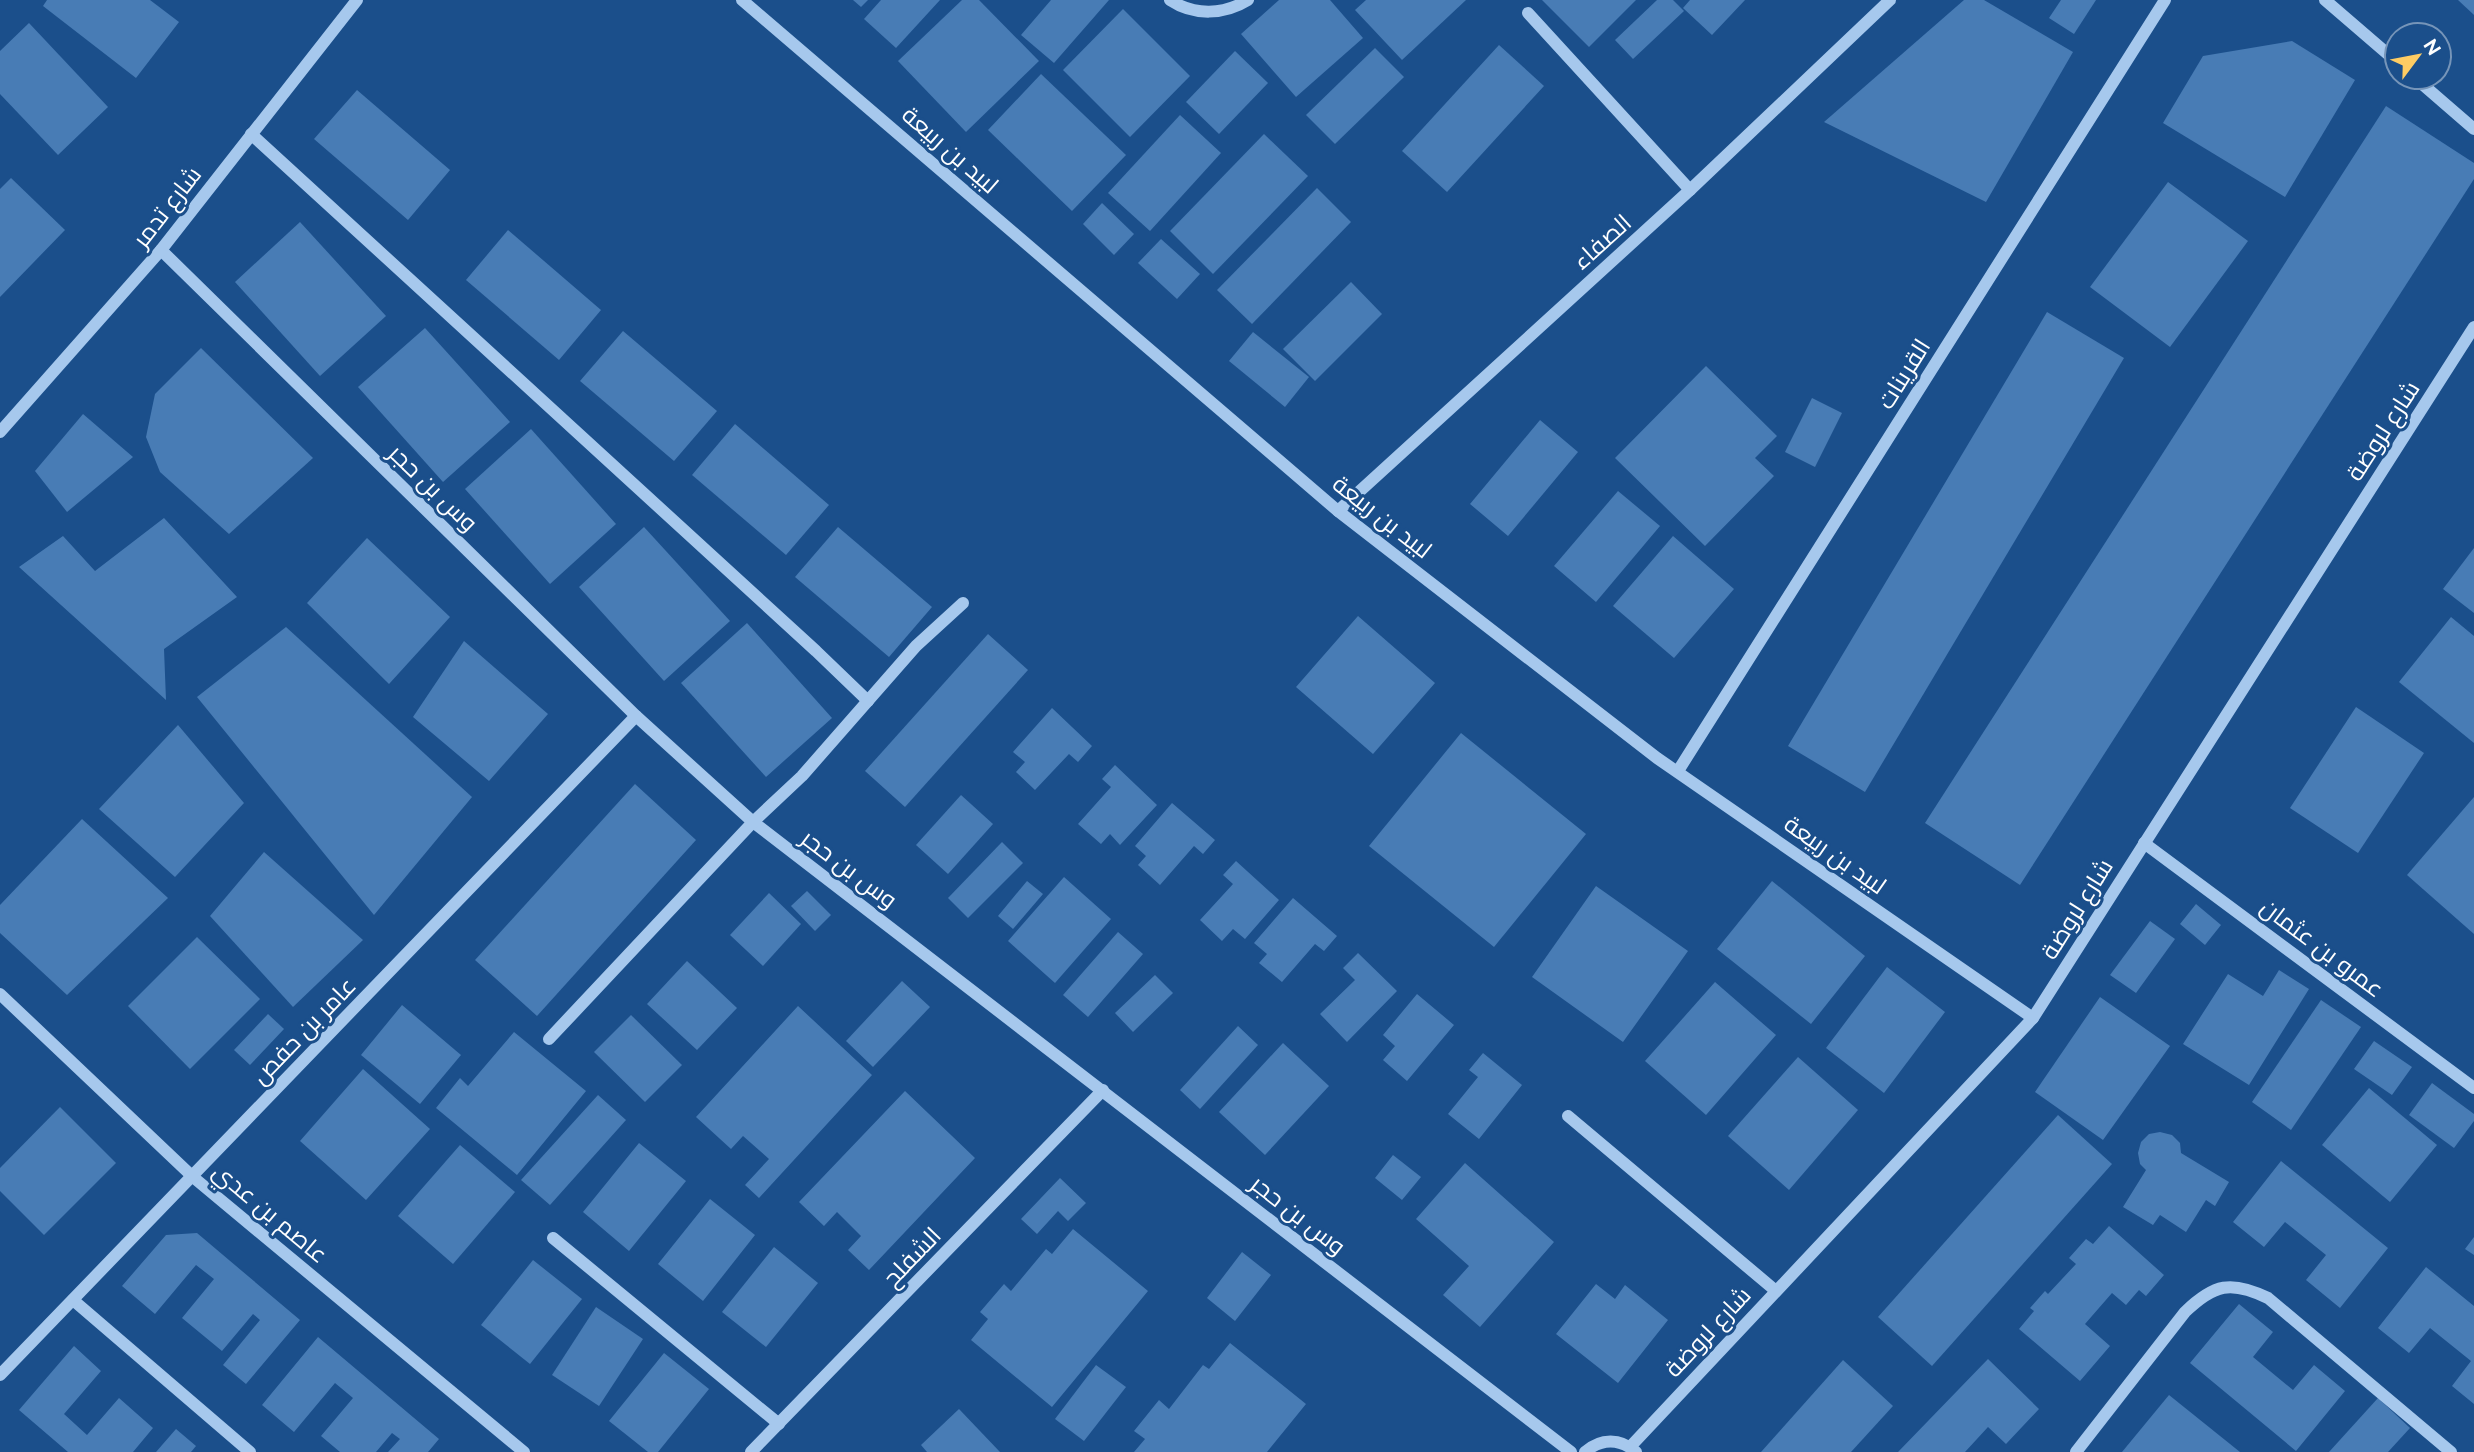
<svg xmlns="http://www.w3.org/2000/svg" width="2474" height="1452" viewBox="0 0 2474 1452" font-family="Raleway,Cairo,sans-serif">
<rect width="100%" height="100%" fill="#1b4f8b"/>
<g fill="#487cb5">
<path d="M47 0H150L179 22 136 78 43 6Z"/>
<path d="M853 0H868L861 7Z"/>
<path d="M881 0H940L896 48 864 19Z"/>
<path d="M962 0H979L1039 61 966 132 898 61Z"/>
<path d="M1051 0H1109L1054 63 1021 35Z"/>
<path d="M1279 0H1330L1363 38 1296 97 1241 34Z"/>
<path d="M1366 0H1466L1402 60 1355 10Z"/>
<path d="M1542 0H1636L1589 47Z"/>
<path d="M1657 0H1673L1684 11 1633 59 1615 40Z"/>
<path d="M1690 0H1745L1712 35 1683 8Z"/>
<path d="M1964 0H1984L2073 52 1986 202 1824 122Z"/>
<path d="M2061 0H2096L2074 34 2049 18Z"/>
<path d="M2458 0H2474V15Z"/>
<path d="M1123 9 1190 76 1130 137 1063 70Z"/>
<path d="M29 23 108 107 58 155 0 94V51Z"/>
<path d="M2292 41 2355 80 2285 197 2163 123 2203 56Z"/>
<path d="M1499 45 1544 86 1447 192 1402 151Z"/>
<path d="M1375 48 1404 77 1335 144 1306 115Z"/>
<path d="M1235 51 1268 83 1219 134 1186 102Z"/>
<path d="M1041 74 1126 155 1072 211 988 130Z"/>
<path d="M357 90 450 170 408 220 314 139Z"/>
<path d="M2386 106 2474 163V179L2020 885 1925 823Z"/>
<path d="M1180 115 1221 153 1150 231 1108 193Z"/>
<path d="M1264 134 1308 176 1213 274 1170 231Z"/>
<path d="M11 178 65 230 0 297V189Z"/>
<path d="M2168 182 2248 241 2170 347 2090 287Z"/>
<path d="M1317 188 1351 222 1252 324 1217 290Z"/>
<path d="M1102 203 1134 234 1114 255 1083 224Z"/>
<path d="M300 222 386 316 320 376 235 282Z"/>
<path d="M508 230 601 310 559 360 466 280Z"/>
<path d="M1161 239 1200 274 1177 299 1138 263Z"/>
<path d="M1351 282 1382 314 1315 381 1283 349Z"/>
<path d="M2047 312 2124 358 1865 792 1788 746Z"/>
<path d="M425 328 510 422 443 482 358 387Z"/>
<path d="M623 331 717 411 674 461 580 381Z"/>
<path d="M1253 332 1309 377 1285 407 1229 361Z"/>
<path d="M201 348 313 458 229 534 160 472 146 437 155 394Z"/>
<path d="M1706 366 1777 436 1755 458 1774 476 1705 546 1615 458Z"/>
<path d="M1812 398 1842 413 1815 467 1785 452Z"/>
<path d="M83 414 133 457 67 512 35 471Z"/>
<path d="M1540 420 1578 452 1508 536 1470 504Z"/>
<path d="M735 424 829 505 786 555 692 475Z"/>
<path d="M531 429 616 524 550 584 465 489Z"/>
<path d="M1618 491 1660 526 1596 602 1554 566Z"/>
<path d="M164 518 237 597 164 649 166 700 19 567 63 536 95 571Z"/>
<path d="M644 527 730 621 664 681 579 587Z"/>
<path d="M838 527 932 607 889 657 795 577Z"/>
<path d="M1673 536 1734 589 1674 658 1613 606Z"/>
<path d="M367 538 450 617 389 684 307 603Z"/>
<path d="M2474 548V613L2443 589Z"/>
<path d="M1358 616 1435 683 1373 754 1296 687Z"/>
<path d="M2451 617 2474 636V743L2399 682Z"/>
<path d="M747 623 832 718 766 777 681 683Z"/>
<path d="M286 627 472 797 374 915 197 697Z"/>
<path d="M988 634 1028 670 905 807 865 771Z"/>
<path d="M464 641 548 714 489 781 413 717Z"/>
<path d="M2356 707 2424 753 2358 853 2290 808Z"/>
<path d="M1052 708 1092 746 1078 762 1069 754 1035 790 1016 772 1025 762 1013 752Z"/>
<path d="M178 725 244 803 175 877 99 809Z"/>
<path d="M1461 733 1586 834 1494 947 1369 846Z"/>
<path d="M1115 765 1157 805 1120 845 1110 834 1101 844 1078 824 1111 787 1102 779Z"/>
<path d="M635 784 696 840 537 1016 475 960Z"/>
<path d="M961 795 993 824 948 874 916 845Z"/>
<path d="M2474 797V934L2407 875Z"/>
<path d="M1172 803 1215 840 1203 854 1194 846 1160 885 1138 865 1146 856 1135 846Z"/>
<path d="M82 819 168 898 67 995 0 933V905Z"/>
<path d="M1002 842 1023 863 968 918 948 898Z"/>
<path d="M264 852 363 940 293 1007 210 916Z"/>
<path d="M1236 861 1279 900 1245 939 1233 929 1222 941 1200 920 1233 884 1223 875Z"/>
<path d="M1064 877 1111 919 1055 983 1008 941Z"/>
<path d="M1027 881 1043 894 1013 929 998 916Z"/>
<path d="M1772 881 1865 956 1811 1024 1717 949Z"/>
<path d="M1596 886 1688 951 1623 1042 1532 977Z"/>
<path d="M807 891 831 915 815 931 791 906Z"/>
<path d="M769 893 801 924 763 966 730 935Z"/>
<path d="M1293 898 1337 936 1324 951 1315 944 1282 982 1259 963 1267 954 1254 943Z"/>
<path d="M2196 904 2221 925 2205 945 2180 924Z"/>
<path d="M2150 921 2175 939 2136 993 2110 975Z"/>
<path d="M1118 932 1143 954 1088 1017 1063 995Z"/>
<path d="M197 937 260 999 190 1069 128 1006Z"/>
<path d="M1358 953 1397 991 1347 1042 1320 1014 1355 980 1343 968Z"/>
<path d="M687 961 737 1008 697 1050 647 1004Z"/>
<path d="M1887 967 1945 1012 1884 1093 1826 1048Z"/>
<path d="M2279 970 2309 989 2249 1085 2183 1044 2228 974 2263 996Z"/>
<path d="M1155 975 1173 993 1133 1032 1115 1013Z"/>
<path d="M902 981 930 1007 873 1067 846 1041Z"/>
<path d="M1715 982 1776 1035 1706 1115 1645 1061Z"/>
<path d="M1417 994 1454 1025 1407 1081 1383 1060 1395 1046 1383 1035Z"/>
<path d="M2100 997 2170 1046 2103 1140 2035 1092Z"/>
<path d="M2321 1000 2361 1027 2291 1130 2252 1102Z"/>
<path d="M402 1005 461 1055 420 1104 361 1055Z"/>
<path d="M798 1006 872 1075 759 1198 745 1185 769 1159 743 1136 731 1149 696 1117Z"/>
<path d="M268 1014 284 1029 250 1065 234 1050Z"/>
<path d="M631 1015 682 1065 645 1102 594 1052Z"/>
<path d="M1238 1026 1258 1045 1200 1109 1180 1090Z"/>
<path d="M514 1032 586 1091 517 1175 436 1108 460 1078 468 1086Z"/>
<path d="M2374 1041 2412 1067 2392 1095 2354 1069Z"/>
<path d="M1283 1043 1329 1086 1265 1155 1219 1112Z"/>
<path d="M1483 1053 1522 1085 1479 1139 1448 1114 1478 1077 1469 1070Z"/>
<path d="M1798 1057 1858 1110 1789 1190 1728 1136Z"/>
<path d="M363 1069 430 1129 366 1200 300 1141Z"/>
<path d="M2432 1083 2474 1114V1121L2454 1148 2409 1115Z"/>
<path d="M2369 1088 2437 1145 2390 1202 2322 1145Z"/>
<path d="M905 1091 975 1158 869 1270 848 1250 861 1236 837 1212 824 1226 799 1202Z"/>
<path d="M598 1095 626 1120 550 1205 521 1180Z"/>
<path d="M60 1107 116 1163 44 1235 0 1191V1168Z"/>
<path d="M2058 1115 2112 1164 1932 1366 1878 1317Z"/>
<path d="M2160 1132 2172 1135 2180 1143 2181 1153 2229 1182 2215 1206 2206 1200 2186 1232 2160 1215 2153 1225 2123 1207 2146 1170 2140 1164 2138 1153 2141 1142 2149 1134Z"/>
<path d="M639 1143 686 1181 629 1251 583 1212Z"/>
<path d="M460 1145 515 1192 453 1264 398 1216Z"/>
<path d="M1393 1155 1421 1177 1402 1200 1375 1178Z"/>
<path d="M2281 1161 2388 1248 2340 1308 2306 1280 2326 1255 2285 1222 2264 1247 2233 1222Z"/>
<path d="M1465 1163 1554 1242 1480 1327 1443 1295 1469 1266 1416 1219Z"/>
<path d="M1060 1178 1086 1203 1068 1221 1058 1211 1037 1234 1021 1219Z"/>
<path d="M710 1199 755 1235 703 1301 658 1264Z"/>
<path d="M2109 1226 2164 1275 2146 1296 2139 1290 2126 1305 2112 1293 2085 1324 2110 1346 2080 1381 2019 1329 2034 1311 2030 1308 2045 1291 2048 1294 2076 1264 2069 1258 2086 1239 2093 1244Z"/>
<path d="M1073 1229 1148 1291 1052 1407 971 1340 988 1319 980 1312 1004 1284 1011 1291 1046 1249 1052 1254Z"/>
<path d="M197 1233 300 1320 246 1384 223 1365 260 1320 253 1314 222 1351 182 1318 214 1279 196 1265 155 1314 122 1286 166 1235Z"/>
<path d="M2474 1237V1255L2465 1249Z"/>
<path d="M774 1247 818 1283 766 1347 722 1312Z"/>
<path d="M1242 1252 1271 1275 1235 1321 1207 1298Z"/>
<path d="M533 1260 582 1299 530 1364 481 1325Z"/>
<path d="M2426 1267 2474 1306V1404L2452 1386 2471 1361 2430 1328 2409 1353 2378 1328Z"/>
<path d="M1596 1284 1615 1299 1625 1285 1668 1320 1618 1383 1556 1334Z"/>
<path d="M2239 1304 2273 1332 2253 1357 2293 1390 2314 1365 2345 1391 2296 1451 2190 1363Z"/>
<path d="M596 1307 643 1339 599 1406 552 1375Z"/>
<path d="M318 1337 439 1439 428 1452H388L400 1439 392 1433 376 1452H340L321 1436 353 1398 335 1383 294 1432 262 1405Z"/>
<path d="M1230 1343 1306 1404 1267 1452H1134L1145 1439 1134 1431 1159 1400 1169 1409 1203 1365 1209 1369Z"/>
<path d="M74 1346 101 1371 64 1414 87 1435 119 1398 153 1428 133 1452H68L19 1410Z"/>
<path d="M664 1353 709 1389 658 1452H648L609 1421Z"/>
<path d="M1988 1359 2039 1409 2006 1444 1988 1427 1965 1452H1898Z"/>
<path d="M1843 1360 1893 1406 1851 1452H1761Z"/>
<path d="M1096 1365 1126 1387 1084 1441 1055 1419Z"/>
<path d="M2169 1395 2240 1452H2122Z"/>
<path d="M2378 1398 2410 1428 2388 1452H2329Z"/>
<path d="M959 1409 1000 1452H927L921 1445Z"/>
<path d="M176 1429 196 1446 191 1452H156Z"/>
</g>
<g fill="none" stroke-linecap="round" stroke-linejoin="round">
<g stroke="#a6c8ed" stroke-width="12">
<path d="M742 0 1338 511 1657 758 2033 1018"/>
<path d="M1170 0C1194 16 1224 15 1248 0"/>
<path d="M2325 0 2397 62"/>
<path d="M1528 13 1690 190"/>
<path d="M2414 77 2474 129"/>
<path d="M251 134 816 651 868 701"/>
<path d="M161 250 636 716 753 822 1571 1452"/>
<path d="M0 432 161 250 357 0"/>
<path d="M1338 511 1690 190 1890 0"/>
<path d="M1678 771 2165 0"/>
<path d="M2144 843 2474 1088"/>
<path d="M0 994 193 1177 524 1452"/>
<path d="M549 1039 753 822 802 776 916 646 963 603"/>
<path d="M1568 1116 1776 1291"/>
<path d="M553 1238 779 1424"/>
<path d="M73 1300 250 1452"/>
<path d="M0 1375 636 716"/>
<path d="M1630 1447 2033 1018 2474 327"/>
<path d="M751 1452 1103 1090"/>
<path d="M1585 1452C1601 1438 1620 1438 1636 1452"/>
<path d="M2076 1452 2185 1312C2214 1284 2231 1280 2268 1298L2451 1452"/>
</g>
</g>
<g text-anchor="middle" stroke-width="6" stroke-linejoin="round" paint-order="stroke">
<g font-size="24" fill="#fff" stroke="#1b4f8b">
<text transform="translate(950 150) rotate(41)" y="8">لبيد بن ربيعة</text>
<text transform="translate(167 207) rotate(-52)" y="8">شارع تدمر</text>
<text transform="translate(1602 242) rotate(-42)" y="8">الصفاء</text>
<text transform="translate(1904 374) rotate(-58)" y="8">القرينات</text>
<text transform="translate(2383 431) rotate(-57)" y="8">شارع لروضة</text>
<text transform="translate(433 488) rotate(44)" y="8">وس بن حجر</text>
<text transform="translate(1382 517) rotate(38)" y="8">لبيد بن ربيعة</text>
<text transform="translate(1835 855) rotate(35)" y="8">لبيد بن ربيعة</text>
<text transform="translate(849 869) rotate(37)" y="8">وس بن حجر</text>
<text transform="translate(2077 909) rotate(-58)" y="8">شارع لروضة</text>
<text transform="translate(2322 948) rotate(37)" y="8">عمرو بن عثمان</text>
<text transform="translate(304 1031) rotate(-46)" y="8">عامر بن حفص</text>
<text transform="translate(270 1213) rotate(40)" y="8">عاصم بن عدي</text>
<text transform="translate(1298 1215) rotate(38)" y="8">وس بن حجر</text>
<text transform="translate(912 1257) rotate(-46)" y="8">الشفلح</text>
<text transform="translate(1708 1332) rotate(-47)" y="8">شارع لروضة</text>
</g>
</g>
<g transform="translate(2418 56) rotate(58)"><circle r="33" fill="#1b4f8b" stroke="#7695b9" stroke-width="2"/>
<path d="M0-5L12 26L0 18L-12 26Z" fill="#fecc63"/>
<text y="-10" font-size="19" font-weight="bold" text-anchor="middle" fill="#ffffff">N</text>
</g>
</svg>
